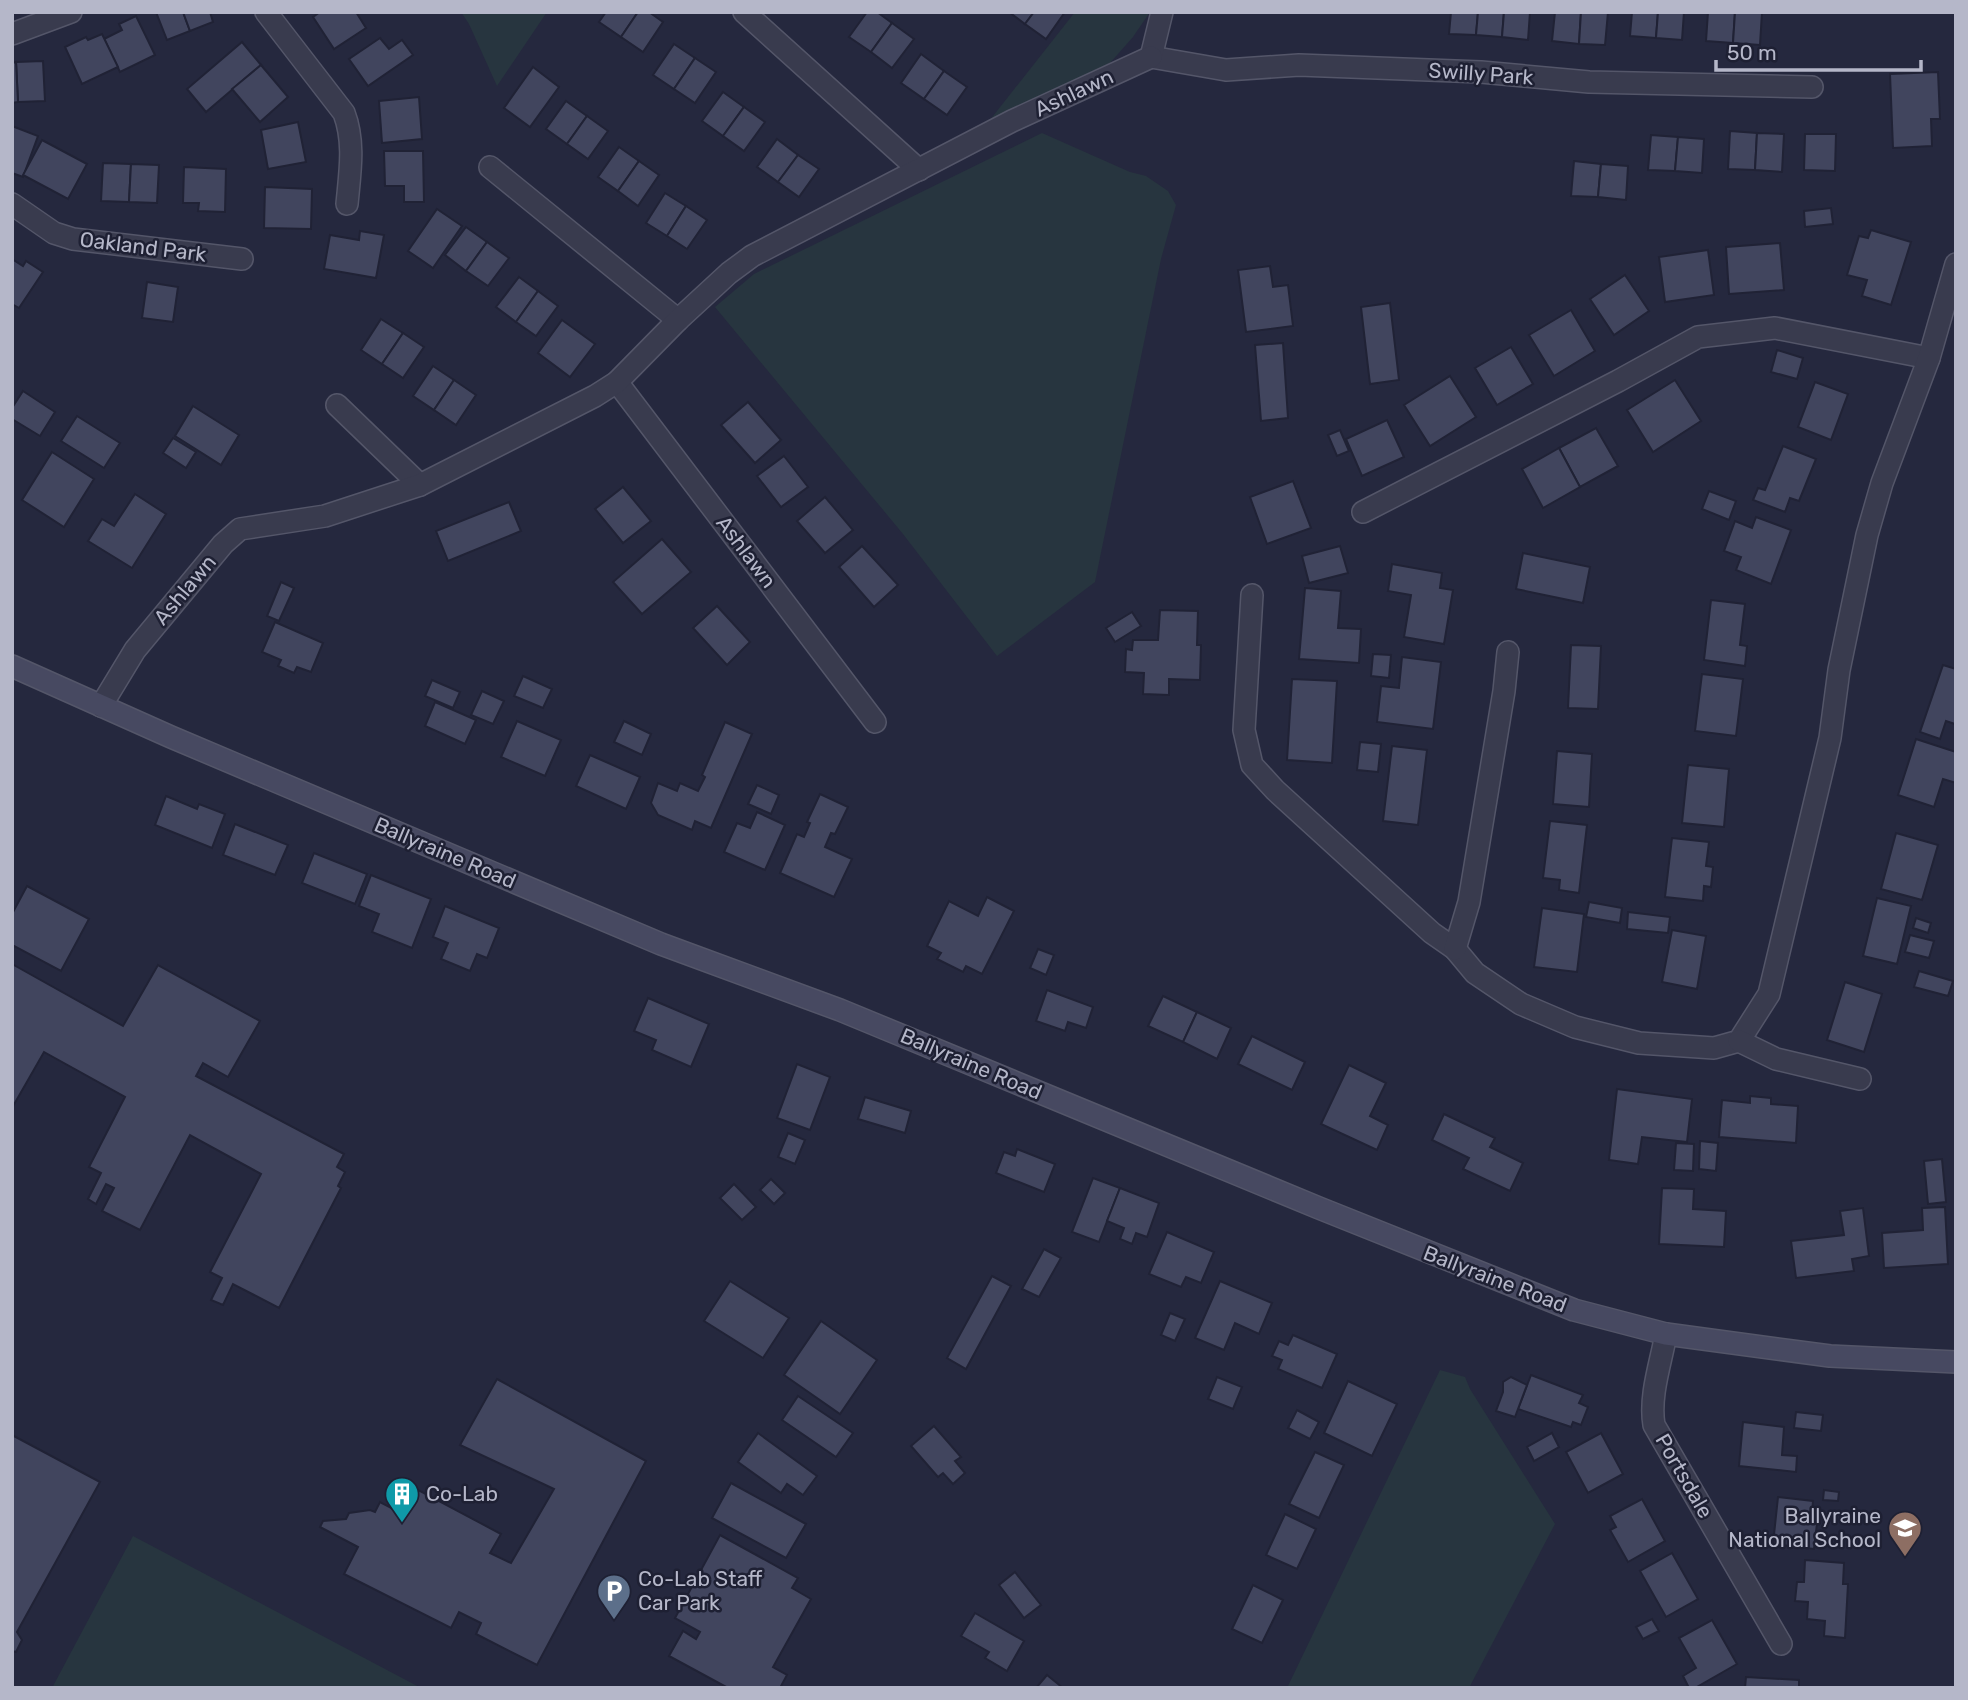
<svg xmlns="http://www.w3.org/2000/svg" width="1968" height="1700" viewBox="0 0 1968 1700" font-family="Rubik,sans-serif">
<rect width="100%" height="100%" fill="#25283e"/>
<g fill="#27353f">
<path d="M461 12H547L497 86 469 24Z"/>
<path d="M1075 12H1150L1133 37 1110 63 986 125Z"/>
<path d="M1042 133 1130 172 1146 176 1168 191 1176 205 1161 259 1095 582 997 656 903 534 715 307 754 274Z"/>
<path d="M1440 1370 1465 1377 1470 1389 1555 1524 1469 1688H1287Z"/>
<path d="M133 1536 421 1688H52Z"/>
</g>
<g fill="#41455e" stroke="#202235" stroke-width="2">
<path d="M156 12H183L190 31 167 40Z"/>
<path d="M183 12H210L213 22 190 31Z"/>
<path d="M320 12H356L366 28 334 49 313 17Z"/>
<path d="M606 12H638L621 37 599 22Z"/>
<path d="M638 12H649L663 22 643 52 621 37Z"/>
<path d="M867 12H877L892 23 871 52 849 37Z"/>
<path d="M1009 12H1034L1025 24Z"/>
<path d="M1034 12H1065L1046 39 1025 24Z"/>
<path d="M1451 12H1478L1476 35 1449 34Z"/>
<path d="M1478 12H1504L1502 37 1476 35Z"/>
<path d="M1504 12H1530L1528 40 1502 37Z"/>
<path d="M1555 12H1581L1579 44 1552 41Z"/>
<path d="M1581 12H1608L1605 45 1579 44Z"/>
<path d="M1632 12H1658L1656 38 1630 36Z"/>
<path d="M1658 12H1684L1682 40 1656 38Z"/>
<path d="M1708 12H1735L1733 43 1706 41Z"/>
<path d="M1735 12H1762L1760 45 1733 43Z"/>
<path d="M136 16 155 55 120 72 104 39 122 30 119 24Z"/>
<path d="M892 23 914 39 892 68 871 52Z"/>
<path d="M102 34 118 67 82 84 65 47 86 37 88 40Z"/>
<path d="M380 38 389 49 402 40 413 55 368 86 349 59Z"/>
<path d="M242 42 261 65 206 112 187 89Z"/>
<path d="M674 44 695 58 674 89 653 75Z"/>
<path d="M921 54 944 71 924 99 901 83Z"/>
<path d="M695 58 716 72 695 103 674 89Z"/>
<path d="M43 61 45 101 18 102 16 62Z"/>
<path d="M16 62 18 102 12 103V63Z"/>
<path d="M261 65 288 97 260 122 232 89Z"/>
<path d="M533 67 559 87 530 127 504 108Z"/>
<path d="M944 71 967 87 947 115 924 99Z"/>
<path d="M1938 72 1940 119H1931L1932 146 1893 148 1890 74Z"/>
<path d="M723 92 744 107 723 136 702 121Z"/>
<path d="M419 97 422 139 382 143 379 101Z"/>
<path d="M566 101 587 116 567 144 546 129Z"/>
<path d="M744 107 765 122 744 151 723 136Z"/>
<path d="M587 116 608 131 588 159 567 144Z"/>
<path d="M298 122 306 162 268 169 261 130Z"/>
<path d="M12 126 38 136 23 177 12 173Z"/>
<path d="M1730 131 1757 133 1755 170 1728 169Z"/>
<path d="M1757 133 1784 134 1782 172 1755 170Z"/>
<path d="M1805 134H1836L1835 171 1804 170Z"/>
<path d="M1651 135 1678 137 1675 171 1648 170Z"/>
<path d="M1678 137 1704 139 1702 173 1675 171Z"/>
<path d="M777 139 798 155 778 182 757 167Z"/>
<path d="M42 140 87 164 68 199 23 175Z"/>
<path d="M619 147 639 161 618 191 598 177Z"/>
<path d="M384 151H423L424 202H404V186H385Z"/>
<path d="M798 155 819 169 799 197 778 182Z"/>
<path d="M639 161 659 175 638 206 618 191Z"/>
<path d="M1574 161 1601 164 1598 197 1571 196Z"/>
<path d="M103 163 131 164 129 202 101 201Z"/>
<path d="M131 164 159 165 157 203 129 202Z"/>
<path d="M1601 164 1628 166 1626 200 1598 197Z"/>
<path d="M184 167 226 169 225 212 198 211 199 203H183Z"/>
<path d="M265 187 312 189 311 229 264 228Z"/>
<path d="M665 193 686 206 667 236 646 223Z"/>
<path d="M686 206 707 220 687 249 667 236Z"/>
<path d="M1831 208 1833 224 1805 227 1804 211Z"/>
<path d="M437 209 462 226 433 268 408 251Z"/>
<path d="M466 227 487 242 466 271 445 255Z"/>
<path d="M1871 230 1911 242 1891 305 1862 296 1867 280 1847 275 1859 236 1868 238Z"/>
<path d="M360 231 384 235 376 278 324 269 330 235 359 240Z"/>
<path d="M487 242 509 258 488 286 466 271Z"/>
<path d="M1780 243 1784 290 1729 294 1726 247Z"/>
<path d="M1708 250 1714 295 1665 302 1659 257Z"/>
<path d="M12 259 23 266 26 261 43 272 19 308 12 304Z"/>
<path d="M1270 266 1273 287 1288 285 1293 326 1246 332 1238 270Z"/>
<path d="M1625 275 1649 311 1614 335 1590 299Z"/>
<path d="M519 277 538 291 516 322 496 307Z"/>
<path d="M147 282 178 287 173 322 142 318Z"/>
<path d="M538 291 558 306 536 336 516 322Z"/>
<path d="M1390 303 1399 380 1370 384 1361 307Z"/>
<path d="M1571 310 1595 351 1554 376 1529 335Z"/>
<path d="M381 319 403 333 382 364 361 350Z"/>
<path d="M562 320 595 344 570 377 538 353Z"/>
<path d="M403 333 424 347 403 378 382 364Z"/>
<path d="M1283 343 1288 418 1261 421 1255 345Z"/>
<path d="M1511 347 1533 384 1497 405 1475 368Z"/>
<path d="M1777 350 1803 358 1797 379 1771 372Z"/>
<path d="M433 366 454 380 434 410 413 396Z"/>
<path d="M1450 376 1476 417 1430 446 1404 405Z"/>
<path d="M454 380 476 395 456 425 434 410Z"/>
<path d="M1675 380 1701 421 1653 452 1627 410Z"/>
<path d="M1815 382 1848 394 1831 440 1798 427Z"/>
<path d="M23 391 55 412 40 436 12 419V408Z"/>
<path d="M748 402 781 440 755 463 721 425Z"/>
<path d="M193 406 239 435 221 465 175 436Z"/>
<path d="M77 416 120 443 104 468 61 441Z"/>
<path d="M1387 420 1404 457 1362 476 1346 439Z"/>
<path d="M1596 428 1618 466 1580 487 1559 448Z"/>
<path d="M1340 430 1349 451 1337 456 1328 435Z"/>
<path d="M173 438 196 452 186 468 163 453Z"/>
<path d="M1783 446 1816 459 1799 501 1790 498 1785 512 1753 500 1758 488 1765 490Z"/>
<path d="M1559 448 1580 487 1543 508 1522 469Z"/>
<path d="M52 452 94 479 64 527 22 500Z"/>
<path d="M784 456 808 487 781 507 757 476Z"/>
<path d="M1293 481 1311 528 1267 544 1250 497Z"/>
<path d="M623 487 651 521 623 543 595 509Z"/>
<path d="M1709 491 1736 501 1729 520 1702 509Z"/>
<path d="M135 494 166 514 132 568 88 541 102 519 114 526Z"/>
<path d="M825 497 853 530 825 553 797 521Z"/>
<path d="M509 502 521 531 448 561 436 531Z"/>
<path d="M1756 517 1791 530 1771 584 1736 570 1741 557 1724 551 1735 521 1752 528Z"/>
<path d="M662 539 691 572 642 614 613 582Z"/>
<path d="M862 546 898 585 874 607 839 567Z"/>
<path d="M1340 546 1348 573 1309 583 1302 556Z"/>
<path d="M1523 553 1590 567 1583 603 1516 589Z"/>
<path d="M1392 564 1442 573 1440 588 1453 590 1444 644 1404 637 1411 595 1388 591Z"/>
<path d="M281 582 294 588 279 621 267 616Z"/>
<path d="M1305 588 1341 591 1338 628 1361 629 1359 663 1299 659Z"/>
<path d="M1711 600 1745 604 1740 645 1747 646 1745 666 1704 660Z"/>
<path d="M717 606 750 642 727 665 693 628Z"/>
<path d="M1160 610 1198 611 1197 645H1201L1200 680 1169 679V695L1143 694 1144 673 1125 672 1126 649 1132 650 1133 640H1158Z"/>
<path d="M1132 612 1141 626 1115 642 1106 628Z"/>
<path d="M275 622 323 643 311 672 297 667 294 673 278 666 281 660 262 652Z"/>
<path d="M1571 645 1601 646 1598 709 1568 708Z"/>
<path d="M1373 654 1391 655 1389 678 1371 676Z"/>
<path d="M1402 657 1441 662 1433 729 1377 722 1381 686 1399 688Z"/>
<path d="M1943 665 1956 669V723L1955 724 1946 721 1940 739 1920 732Z"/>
<path d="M1702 674 1743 679 1736 736 1695 731Z"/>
<path d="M523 676 552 689 543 708 514 696Z"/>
<path d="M1292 679 1337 681 1332 763 1287 760Z"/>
<path d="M432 680 460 692 453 708 425 696Z"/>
<path d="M482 691 504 701 493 724 471 715Z"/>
<path d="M435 702 476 720 465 744 425 726Z"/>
<path d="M517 721 561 740 545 776 501 757Z"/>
<path d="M624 721 651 734 642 755 614 742Z"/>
<path d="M725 722 752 734 711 828 695 821 692 830 658 815 651 803 658 783 677 791 680 783 698 791 705 777 702 775Z"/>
<path d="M1916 739 1956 752V783L1943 779 1934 807 1898 795Z"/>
<path d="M1360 742 1381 744 1378 772 1357 770Z"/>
<path d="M1392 746 1427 750 1418 825 1383 821Z"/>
<path d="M1557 751 1592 754 1589 807 1553 804Z"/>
<path d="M590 755 640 777 626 809 576 786Z"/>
<path d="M1688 765 1729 769 1724 827 1682 823Z"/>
<path d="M757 785 779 795 771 814 748 804Z"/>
<path d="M820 794 848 807 835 834 831 833 825 847 852 859 834 897 780 873 797 834 804 837 810 823 807 822Z"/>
<path d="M166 796 197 809 199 804 225 814 212 848 155 825Z"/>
<path d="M757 812 785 825 765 870 724 852 737 823 750 828Z"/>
<path d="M1550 821 1587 825 1579 893 1559 890 1560 880 1543 878Z"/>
<path d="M235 824 288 845 275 875 223 855Z"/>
<path d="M1896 833 1938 845 1922 900 1881 889Z"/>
<path d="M1672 838 1709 842 1706 866 1713 867 1711 887 1704 886 1703 901 1665 897Z"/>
<path d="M314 853 367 874 355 904 302 883Z"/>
<path d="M371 875 431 899 412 948 372 932 379 914 359 906Z"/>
<path d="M27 886 89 919 61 971 12 945V914Z"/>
<path d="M987 897 1014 911 982 974 966 966 963 972 937 959 941 953 927 946 949 901 978 916Z"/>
<path d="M1877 898 1911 906 1897 964 1863 956Z"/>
<path d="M1589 902 1622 908 1620 923 1586 917Z"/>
<path d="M445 906 499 928 487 958 477 954 470 971 441 959 448 943 433 937Z"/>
<path d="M1542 908 1584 914 1577 972 1534 967Z"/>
<path d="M1628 912 1670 917 1668 933 1627 929Z"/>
<path d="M1916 918 1931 923 1928 933 1913 928Z"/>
<path d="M1672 930 1706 936 1697 989 1662 982Z"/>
<path d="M1910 935 1934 941 1929 958 1905 952Z"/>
<path d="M1038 949 1054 955 1046 975 1030 968Z"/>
<path d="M12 964 123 1026 158 965 260 1021 228 1077 203 1063 196 1076 344 1154 337 1167 345 1172 338 1186 341 1188 279 1308 233 1284 223 1305 211 1300 222 1278 210 1272 261 1174 190 1135 140 1230 102 1211 114 1188 106 1184 96 1204 88 1199 101 1173 89 1167 125 1097 44 1052 12 1108Z"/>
<path d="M1919 971 1953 981 1948 996 1914 987Z"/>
<path d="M1845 982 1882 994 1864 1052 1827 1040Z"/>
<path d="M1047 990 1093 1007 1086 1028 1068 1022 1065 1031 1036 1021Z"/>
<path d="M1163 996 1197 1012 1183 1042 1148 1026Z"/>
<path d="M648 998 709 1024 691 1067 652 1050 656 1040 634 1031Z"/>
<path d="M1197 1012 1231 1028 1217 1059 1183 1042Z"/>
<path d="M1252 1036 1305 1062 1292 1090 1238 1064Z"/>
<path d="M797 1064 830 1077 810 1130 777 1118Z"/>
<path d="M1349 1065 1386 1083 1370 1116 1388 1125 1377 1150 1321 1124Z"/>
<path d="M1617 1089 1692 1099 1687 1142 1642 1137 1638 1164 1609 1160Z"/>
<path d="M1750 1096 1771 1098V1104L1798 1106 1796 1143 1719 1137 1722 1100 1750 1103Z"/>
<path d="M865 1097 911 1111 905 1133 858 1119Z"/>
<path d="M1444 1114 1495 1138 1490 1147 1523 1163 1510 1191 1463 1169 1469 1158 1432 1140Z"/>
<path d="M788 1133 805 1140 795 1164 778 1157Z"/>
<path d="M1700 1141 1718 1143 1716 1171 1699 1169Z"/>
<path d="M1676 1143 1694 1144 1693 1171 1674 1170Z"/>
<path d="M1017 1149 1055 1164 1044 1192 996 1173 1004 1152 1015 1156Z"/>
<path d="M1942 1159 1946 1202 1928 1204 1924 1161Z"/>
<path d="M1093 1178 1120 1188 1099 1242 1072 1232Z"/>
<path d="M771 1179 785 1193 774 1204 760 1190Z"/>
<path d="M734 1184 756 1207 742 1220 720 1198Z"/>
<path d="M1120 1188 1159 1203 1147 1237 1136 1233 1132 1244 1120 1239 1124 1228 1107 1221Z"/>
<path d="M1662 1188 1694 1189 1693 1209 1726 1211 1724 1247 1659 1244Z"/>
<path d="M1945 1207 1948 1264 1884 1268 1882 1233 1923 1230 1922 1208Z"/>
<path d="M1863 1208 1869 1256 1852 1259 1854 1271 1796 1278 1791 1241 1844 1235 1840 1211Z"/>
<path d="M1167 1232 1214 1252 1201 1283 1186 1277 1181 1287 1149 1274Z"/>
<path d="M1044 1249 1061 1258 1039 1297 1022 1289Z"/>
<path d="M992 1276 1011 1286 966 1369 947 1358Z"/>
<path d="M730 1281 789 1318 763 1358 704 1321Z"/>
<path d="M1220 1281 1272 1303 1259 1334 1235 1323 1224 1350 1195 1338Z"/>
<path d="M1170 1313 1185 1319 1175 1341 1161 1335Z"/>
<path d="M821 1321 877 1360 840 1414 784 1375Z"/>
<path d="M1293 1335 1337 1354 1322 1388 1278 1369 1282 1360 1272 1356 1279 1341 1288 1345Z"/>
<path d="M1531 1375 1583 1395 1579 1403 1588 1407 1581 1425 1573 1422 1571 1427 1518 1409Z"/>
<path d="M1217 1377 1242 1387 1233 1409 1208 1399Z"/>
<path d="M1511 1377 1527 1385 1515 1417 1496 1411 1503 1392V1382Z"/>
<path d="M497 1379 646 1461 537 1665 476 1634 481 1623 459 1612 451 1628 344 1574 358 1547 320 1527 323 1521 346 1519 349 1513 370 1510 375 1512 380 1502 393 1509 407 1484 501 1534 490 1553 511 1563 554 1489 460 1445Z"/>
<path d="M1348 1381 1397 1404 1372 1456 1324 1433Z"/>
<path d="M798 1396 853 1433 836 1457 782 1420Z"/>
<path d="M1297 1410 1319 1422 1310 1439 1288 1428Z"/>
<path d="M1796 1412 1823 1415 1821 1431 1794 1428Z"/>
<path d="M1743 1422 1784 1427 1782 1455 1797 1456 1796 1472 1739 1466Z"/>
<path d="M934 1426 961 1457 955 1461 965 1473 953 1484 943 1473 938 1477 911 1446Z"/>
<path d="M758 1433 817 1476 803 1495 787 1484 781 1493 738 1462Z"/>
<path d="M1552 1433 1559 1447 1534 1461 1527 1447Z"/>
<path d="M1601 1433 1623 1474 1588 1493 1566 1452Z"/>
<path d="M12 1435 100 1482 17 1632 22 1640 16 1652 12 1651Z"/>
<path d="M1315 1452 1344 1465 1319 1518 1289 1504Z"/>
<path d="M731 1483 806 1524 786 1558 712 1518Z"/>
<path d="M1824 1490 1839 1492 1838 1501 1823 1500Z"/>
<path d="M1778 1497 1813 1501 1812 1514 1818 1515 1814 1549 1773 1544Z"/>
<path d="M1642 1499 1665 1541 1628 1562 1610 1530 1616 1527 1610 1516Z"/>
<path d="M1285 1514 1316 1529 1297 1569 1266 1555Z"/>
<path d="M720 1535 798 1578 792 1588 811 1599 773 1667 787 1675 780 1688H728L669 1656 683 1631 696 1639 700 1632 675 1618Z"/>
<path d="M1672 1553 1698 1599 1666 1617 1640 1571Z"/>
<path d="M1805 1560 1844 1563 1843 1584H1848L1845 1638 1824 1636 1825 1621 1807 1619 1808 1602 1795 1601 1797 1582H1804Z"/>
<path d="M1015 1572 1041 1605 1024 1618 999 1585Z"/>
<path d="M1253 1585 1283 1600 1262 1643 1232 1629Z"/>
<path d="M975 1613 1024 1641 1007 1671 985 1658 989 1652 961 1636Z"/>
<path d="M1652 1619 1659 1631 1643 1639 1636 1627Z"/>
<path d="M1712 1620 1737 1664 1695 1688H1689L1683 1676 1696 1668 1679 1638Z"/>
<path d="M1047 1675 1063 1688H1036Z"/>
<path d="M1746 1677 1799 1680V1688H1745Z"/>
</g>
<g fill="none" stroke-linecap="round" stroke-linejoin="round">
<g stroke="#545669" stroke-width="24">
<g id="minor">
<path d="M266 12 344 113C355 142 350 172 347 204"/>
<path d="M744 12 919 170"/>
<path d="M12 34 71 12"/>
<path d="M1151 57 1226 70 1299 65 1481 72 1589 82 1812 87"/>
<path d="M1151 57 1162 12"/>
<path d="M490 167 678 320"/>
<path d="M12 204 54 233 73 239 242 259"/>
<path d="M617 382 875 722"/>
<path d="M337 405 420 485"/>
<path d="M1363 512 1618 381 1698 337 1775 328 1929 358"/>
<path d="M1252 595 1244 730 1252 765 1275 790 1432 933 1455 949 1475 973 1521 1004 1575 1027 1639 1043 1714 1048 1739 1041 1769 994 1830 738 1839 670 1867 535 1882 483 1929 358 1956 264"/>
<path d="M101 706 135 650 223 544 240 529 325 516 420 485 595 396 617 382 678 320 729 273 752 256 1012 121 1151 57"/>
<path d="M1455 949 1469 902 1504 691 1508 652"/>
<path d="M1739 1041 1776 1059 1860 1079"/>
<path d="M1666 1334C1661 1362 1649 1396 1654 1425L1781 1644"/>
</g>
</g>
<g stroke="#545669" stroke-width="24">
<path id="secondary" d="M12 666 171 737 661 944 840 1010 1319 1208 1574 1310 1666 1334 1830 1356 1956 1362"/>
</g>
<use href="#minor" stroke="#393b4e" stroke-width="21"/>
<use href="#secondary" stroke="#474961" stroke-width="21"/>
</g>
<defs>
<g id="building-pin" transform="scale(1.75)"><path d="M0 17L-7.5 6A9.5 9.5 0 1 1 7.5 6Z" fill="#0f9aa8" stroke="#1e2033"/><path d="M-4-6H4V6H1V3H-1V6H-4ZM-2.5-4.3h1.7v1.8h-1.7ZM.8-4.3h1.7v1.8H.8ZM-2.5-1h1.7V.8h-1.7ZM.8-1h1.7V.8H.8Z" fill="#fff"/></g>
<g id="school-pin" transform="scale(1.75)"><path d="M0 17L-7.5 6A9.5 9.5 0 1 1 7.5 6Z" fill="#8d6e63" stroke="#1e2033"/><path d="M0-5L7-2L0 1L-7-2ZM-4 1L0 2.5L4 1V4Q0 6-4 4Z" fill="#fff"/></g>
<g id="parking-pin" transform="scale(1.75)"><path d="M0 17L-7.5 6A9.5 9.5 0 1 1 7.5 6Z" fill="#5c6f8a" stroke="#1e2033"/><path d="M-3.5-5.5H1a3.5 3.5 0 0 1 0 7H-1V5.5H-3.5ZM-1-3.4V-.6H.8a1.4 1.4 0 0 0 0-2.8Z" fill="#fff"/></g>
</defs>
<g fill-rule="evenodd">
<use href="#building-pin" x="402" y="1494"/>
<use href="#school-pin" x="1905" y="1528"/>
<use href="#parking-pin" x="614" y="1591"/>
</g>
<g text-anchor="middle" stroke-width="5" stroke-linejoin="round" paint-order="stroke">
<g font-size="21" fill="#b5b7c9" stroke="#1e2033">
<text transform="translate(1481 74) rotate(4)" y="7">Swilly Park</text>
<text transform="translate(1074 93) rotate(-25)" y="7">Ashlawn</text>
<text transform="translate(143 247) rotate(7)" y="7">Oakland Park</text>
<text transform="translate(746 552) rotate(53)" y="7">Ashlawn</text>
<text transform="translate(185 590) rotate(-50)" y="7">Ashlawn</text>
<text transform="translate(445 853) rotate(23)" y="7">Ballyraine Road</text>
<text transform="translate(971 1064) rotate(23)" y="7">Ballyraine Road</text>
<text transform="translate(1495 1279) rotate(21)" y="7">Ballyraine Road</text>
<text transform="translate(1684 1476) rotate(60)" y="7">Portsdale</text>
</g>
<g font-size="21" fill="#b5b7c9" stroke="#1e2033" text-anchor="start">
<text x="426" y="1501">Co-Lab</text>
<text x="1881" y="1523" text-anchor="end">Ballyraine<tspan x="1881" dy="24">National School</tspan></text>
<text x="638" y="1586">Co-Lab Staff<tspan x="638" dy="24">Car Park</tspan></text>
</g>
</g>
<rect width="1968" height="1700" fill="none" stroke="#b5b7c9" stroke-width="28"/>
<path d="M1716 60v10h205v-10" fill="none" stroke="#b5b7c9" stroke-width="3.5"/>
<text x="1727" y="60" font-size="21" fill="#b5b7c9" stroke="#1e2033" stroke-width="5" paint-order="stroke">50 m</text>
</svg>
